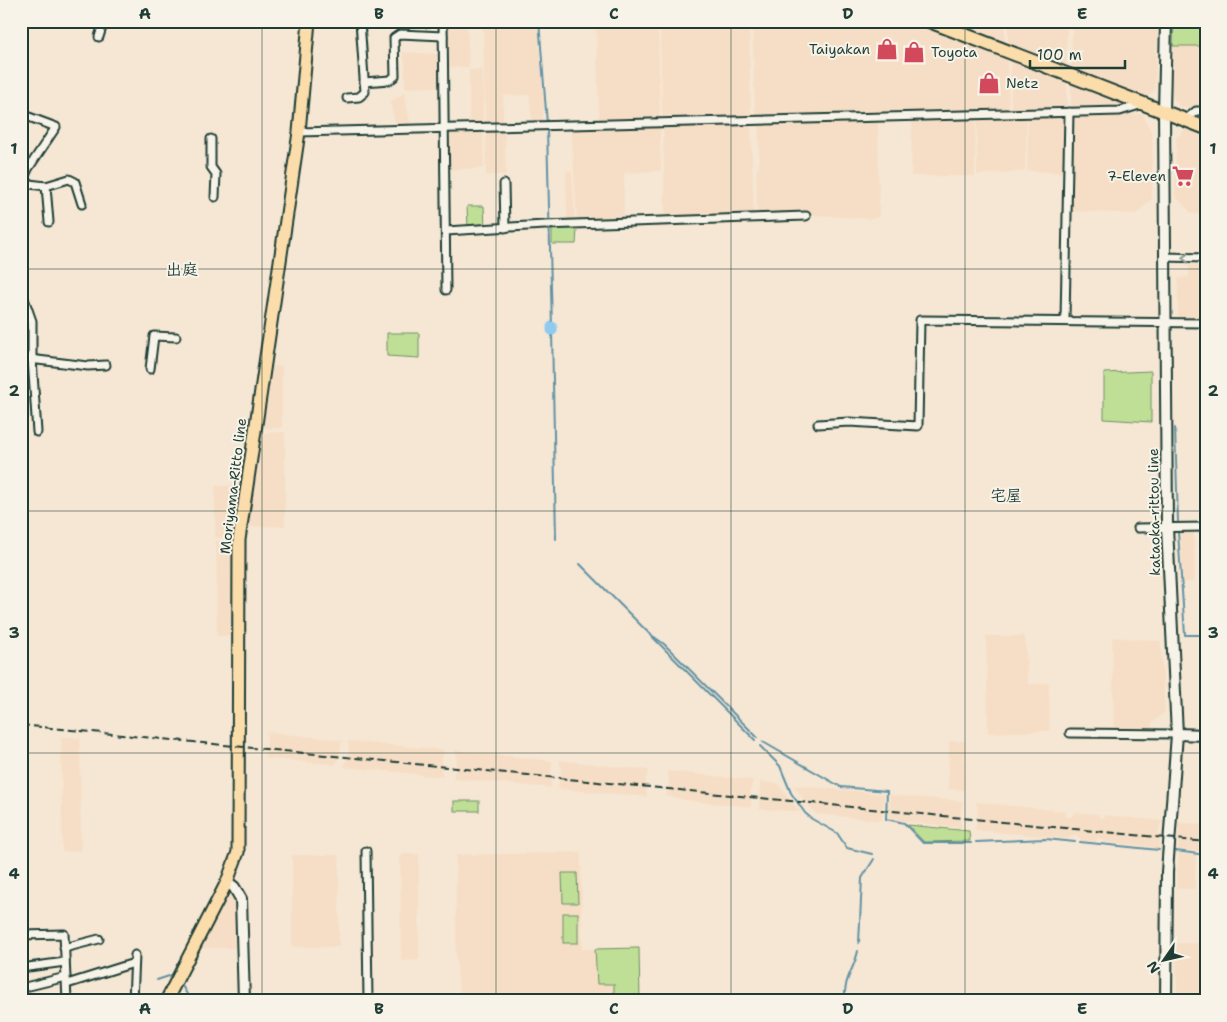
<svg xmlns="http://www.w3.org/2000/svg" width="1227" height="1022" viewBox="0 0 1227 1022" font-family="'Shantell Sans','Klee One',sans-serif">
<rect width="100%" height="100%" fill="#f6e7d4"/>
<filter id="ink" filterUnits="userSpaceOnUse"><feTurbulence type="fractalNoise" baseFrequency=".02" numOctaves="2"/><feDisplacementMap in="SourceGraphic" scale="10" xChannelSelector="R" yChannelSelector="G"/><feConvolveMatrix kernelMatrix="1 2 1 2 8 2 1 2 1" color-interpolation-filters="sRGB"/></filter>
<g filter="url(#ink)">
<g fill="#f6dec6">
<path d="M446 21H467L469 67H446Z"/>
<path d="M483 21 495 25 537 21 544 100 543 121H532L529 95 503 96V122L485 123Z"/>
<path d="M596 21H658L660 118 599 119Z"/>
<path d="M660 21H749L751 116 662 117Z"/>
<path d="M752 21H911L938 31 1007 59 1009 110 755 116Z"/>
<path d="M947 21H1005V44L962 27Z"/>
<path d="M1008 21H1067L1066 68 1008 45Z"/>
<path d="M1072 21H1158L1155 91 1146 97 1071 69Z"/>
<path d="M1173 46H1206V108L1180 107 1171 94Z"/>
<path d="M402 52 439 54V87L405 88V64Z"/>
<path d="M1010 59 1067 81V109L1011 110Z"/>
<rect x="469" y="70" width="14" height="53"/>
<path d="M1071 82 1126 102 1123 108 1071 109Z"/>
<path d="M404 93 411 126 396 127 390 102Z"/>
<path d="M1143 114 1152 134V199L1136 214 1070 211 1073 116Z"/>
<path d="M1027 116 1025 171 977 175V118Z"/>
<path d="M1028 116H1066L1065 173 1027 171Z"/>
<path d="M976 117 975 176H911L912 120Z"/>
<path d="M878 120 879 217 870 219 800 214 757 216 756 170 759 167V124L798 125 826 121Z"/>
<path d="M748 124 751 127 754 216 665 219 663 126Z"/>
<path d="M660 126 661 171 624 173V220L577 222 571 128Z"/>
<path d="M1186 128 1206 135V214H1192L1175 196 1176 138Z"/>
<path d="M505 130 506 175H486V131Z"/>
<path d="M483 131 484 168 447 170 446 133Z"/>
<path d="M566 171H572L575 222 567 223Z"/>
<path d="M1206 264V319L1178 320V278L1189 277V265Z"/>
<path d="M270 366H282V428H261Z"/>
<path d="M285 432V526L247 527 260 433Z"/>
<path d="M240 485 234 537 215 538V486Z"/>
<path d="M1180 531H1194L1195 582H1183Z"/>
<path d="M216 541H234L233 636H217Z"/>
<path d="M986 636H1025L1028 684 1049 683 1050 731 988 733Z"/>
<path d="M1112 637 1161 641 1165 712 1152 723V729L1114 730Z"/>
<path d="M266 732 342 740 339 758 335 765 264 758 267 741Z"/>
<path d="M61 736 80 738 81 851 62 852Z"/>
<path d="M348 741 444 750 441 768 443 777 344 767 349 750Z"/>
<path d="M949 741H965L964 790 948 789Z"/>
<path d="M455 750 552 761 551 788 453 779 457 760Z"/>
<path d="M559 760 649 770 646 779 647 797 558 789 561 769Z"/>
<path d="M667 771 753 780 751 788V807L689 801 666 796 669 781Z"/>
<path d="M760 782 778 783 792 803 802 812 759 809Z"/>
<path d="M793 785 884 794 882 821 815 814Z"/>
<path d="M890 795 963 801 960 819 962 828 889 820Z"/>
<path d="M976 802 1064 811 1067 817H1071L1075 812 1098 814 1101 819 1106 815 1162 821 1159 829 1160 848 1104 842 1099 838 1095 842 1081 840 1077 835H1073L1069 839 975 830 978 812Z"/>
<path d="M1178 822 1206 825V852L1178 850Z"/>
<path d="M581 852 582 949 639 948 640 1001H460L456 959V855Z"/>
<path d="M400 854H419V960L401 961Z"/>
<path d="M1179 854 1196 855 1195 889H1176Z"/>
<rect x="292" y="855" width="47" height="92"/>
<path d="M231 891 236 896 238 948H199Z"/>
<path d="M1176 943H1206V1001H1177Z"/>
</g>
<g fill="#bfdf97" stroke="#6f8e66">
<path d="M1174 21H1206V46H1173Z"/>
<path d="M467 206H484L485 227H468Z"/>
<path d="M577 228 576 244H552V229Z"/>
<path d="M387 333H419V358L387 356Z"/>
<path d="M1151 371V422L1104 419V373Z"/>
<rect x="454" y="801" width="25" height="10"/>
<path d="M908 825 969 831 970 841 924 842Z"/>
<path d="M562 873H577L578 903H563Z"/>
<rect x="563" y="913" width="15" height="30"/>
<path d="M639 948 640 1001H614V984H597L595 949Z"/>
</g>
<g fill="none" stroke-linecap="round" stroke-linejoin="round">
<g stroke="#6292a4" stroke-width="2">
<path d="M539 21 547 124"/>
<path d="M547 128 552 327"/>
<path d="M552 330 556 539"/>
<path d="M1175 428 1178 521"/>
<path d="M1178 532 1185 635H1206"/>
<path d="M580 564 755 740"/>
<path d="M650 634 664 644 757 737"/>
<path d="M763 742 841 787 887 791 886 819 904 823 923 843H971"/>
<path d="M760 746 780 766 791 793 805 813 812 819 837 833 847 848 872 854"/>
<path d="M976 842 1046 839 1075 842"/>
<path d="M1080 842 1159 850"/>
<path d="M1176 851 1206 855"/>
<path d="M859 943 862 878 874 859"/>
<path d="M157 980 172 975"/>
<path d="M181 984 191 1001"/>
<path d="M845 1001C843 979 854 970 858 951"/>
</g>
<path stroke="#8fcbef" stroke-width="11" d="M552 327V330"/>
<g stroke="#1f3d34" stroke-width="11">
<g id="street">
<path d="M443 21 446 290"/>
<path d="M99 37 104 21"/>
<path d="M364 82 390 80 395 76 394 38 400 34 443 36"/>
<path d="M347 98 359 97 365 92 360 21"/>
<path d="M21 114 56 127 28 169 21 185"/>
<path d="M1185 120 1196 111H1206"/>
<path d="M299 132 1120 111 1143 104"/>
<path d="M211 139V167L216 174 215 197"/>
<path d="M21 183 46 186 69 179 75 182 82 204"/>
<path d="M504 184 505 228"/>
<path d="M46 186 49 222"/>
<path d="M446 231 545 225 806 216"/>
<path d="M1164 257 1206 258"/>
<path d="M21 290 32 321V359L37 432"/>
<path d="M1065 320 1069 112"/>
<path d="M21 358 88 366 106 365"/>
<path d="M150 369 154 336 176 337"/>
<path d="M818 424 849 422 918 426 920 320 1206 323"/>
<path d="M1138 528 1206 527"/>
<path d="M1070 733 1177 734"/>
<path d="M366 851 368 1001"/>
<path d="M21 935 64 934 67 1001"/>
<path d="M64 948 99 939"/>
<path d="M21 968 65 962"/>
<path d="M67 984 134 963"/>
<path d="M21 988 66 977"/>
<path d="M117 1001 133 996"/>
<path d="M133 1001 135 955"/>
</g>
</g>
<g stroke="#1f3d34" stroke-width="14">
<g id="secondary">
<path d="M1166 21 1164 112 1167 527 1177 734 1167 872 1166 1001"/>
<path d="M1177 734 1206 735"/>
<path d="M227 882 234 887 241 899 244 1001"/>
</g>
</g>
<g stroke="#1f3d34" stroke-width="15">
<path id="primary" d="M166 1001 227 882 238 852 239 540 299 132 309 21"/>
</g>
<g stroke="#1f3d34" stroke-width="16">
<path id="highway" d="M929 21 1206 128"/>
</g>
<use href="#street" stroke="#f7f3e8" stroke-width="7"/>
<use href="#secondary" stroke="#f7f3e8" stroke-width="10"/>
<use href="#primary" stroke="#fbddab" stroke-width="11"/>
<use href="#highway" stroke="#fbddab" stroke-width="12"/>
<path stroke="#1f3d34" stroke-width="2" stroke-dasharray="8 4" stroke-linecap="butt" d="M21 725 1206 842"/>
</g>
<defs><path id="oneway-chevron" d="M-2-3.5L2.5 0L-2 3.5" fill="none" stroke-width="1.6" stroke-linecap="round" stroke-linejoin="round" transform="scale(1.25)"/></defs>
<use stroke="#8b988e" href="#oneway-chevron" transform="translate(1185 258) rotate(-180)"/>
</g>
<path fill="none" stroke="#1f3d34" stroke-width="1" stroke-opacity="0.55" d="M262 21V1001M496 21V1001M731 21V1001M965 21V1001M21 269H1206M21 511H1206M21 753H1206"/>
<defs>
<g id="shop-bare" transform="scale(1.725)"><path d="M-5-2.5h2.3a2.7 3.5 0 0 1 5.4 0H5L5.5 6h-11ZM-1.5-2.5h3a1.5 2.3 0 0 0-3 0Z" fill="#d1495b" stroke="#f7f3e8" stroke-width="2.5" paint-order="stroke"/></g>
<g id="supermarket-bare" transform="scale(1.725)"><path d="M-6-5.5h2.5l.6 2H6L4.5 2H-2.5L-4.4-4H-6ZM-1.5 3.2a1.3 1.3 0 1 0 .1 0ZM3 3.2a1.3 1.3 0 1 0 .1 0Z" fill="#d1495b" stroke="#f7f3e8" stroke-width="2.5" paint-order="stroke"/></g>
</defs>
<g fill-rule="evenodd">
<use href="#shop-bare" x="887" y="49"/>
<use href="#shop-bare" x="914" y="52"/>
<use href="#shop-bare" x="989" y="83"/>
<use href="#supermarket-bare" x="1183" y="176"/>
</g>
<g text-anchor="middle" stroke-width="4" stroke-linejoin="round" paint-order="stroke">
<g font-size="14" fill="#1f3d34" stroke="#f7f3e8" text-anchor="end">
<text x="870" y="54">Taiyakan</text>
<text x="931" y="57" text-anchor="start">Toyota</text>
<text x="1006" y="88" text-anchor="start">Netz</text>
<text x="1166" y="181">7-Eleven</text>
</g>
<g font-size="14" fill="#1f3d34" stroke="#f7f3e8">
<text transform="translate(233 486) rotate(-83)" y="5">Moriyama-Ritto line</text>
<text transform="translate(1154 512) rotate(-91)" y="5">kataoka-rittou line</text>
</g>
<g font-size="16" font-weight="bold" fill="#1f3d34" stroke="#f7f3e8">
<text x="182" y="275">出庭</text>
<text x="1006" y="501">宅屋</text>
</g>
</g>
<rect width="1227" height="1022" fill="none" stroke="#f7f3e8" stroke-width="55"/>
<g transform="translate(1164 960) rotate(236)" stroke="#f7f3e8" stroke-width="4" paint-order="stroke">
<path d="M0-4L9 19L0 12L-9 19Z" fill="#1f3d34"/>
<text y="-8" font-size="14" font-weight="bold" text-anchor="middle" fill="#1f3d34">N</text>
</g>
<path d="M1030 60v8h95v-8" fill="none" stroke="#1f3d34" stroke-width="2.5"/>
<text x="1037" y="60" font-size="15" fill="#1f3d34" stroke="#f7f3e8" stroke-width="4" paint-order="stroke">100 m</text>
<rect x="28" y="28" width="1172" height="966" fill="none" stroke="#1f3d34" stroke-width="2"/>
<g font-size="16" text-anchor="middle" font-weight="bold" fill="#1f3d34">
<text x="145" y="19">A</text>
<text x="379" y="19">B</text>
<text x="614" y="19">C</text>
<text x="848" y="19">D</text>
<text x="1082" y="19">E</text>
<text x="14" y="154">1</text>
<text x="1213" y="154">1</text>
<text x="14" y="396">2</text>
<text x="1213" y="396">2</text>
<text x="14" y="638">3</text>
<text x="1213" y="638">3</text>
<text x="14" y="879">4</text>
<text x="1213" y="879">4</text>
<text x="145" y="1014">A</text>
<text x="379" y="1014">B</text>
<text x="614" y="1014">C</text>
<text x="848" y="1014">D</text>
<text x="1082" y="1014">E</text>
</g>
</svg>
